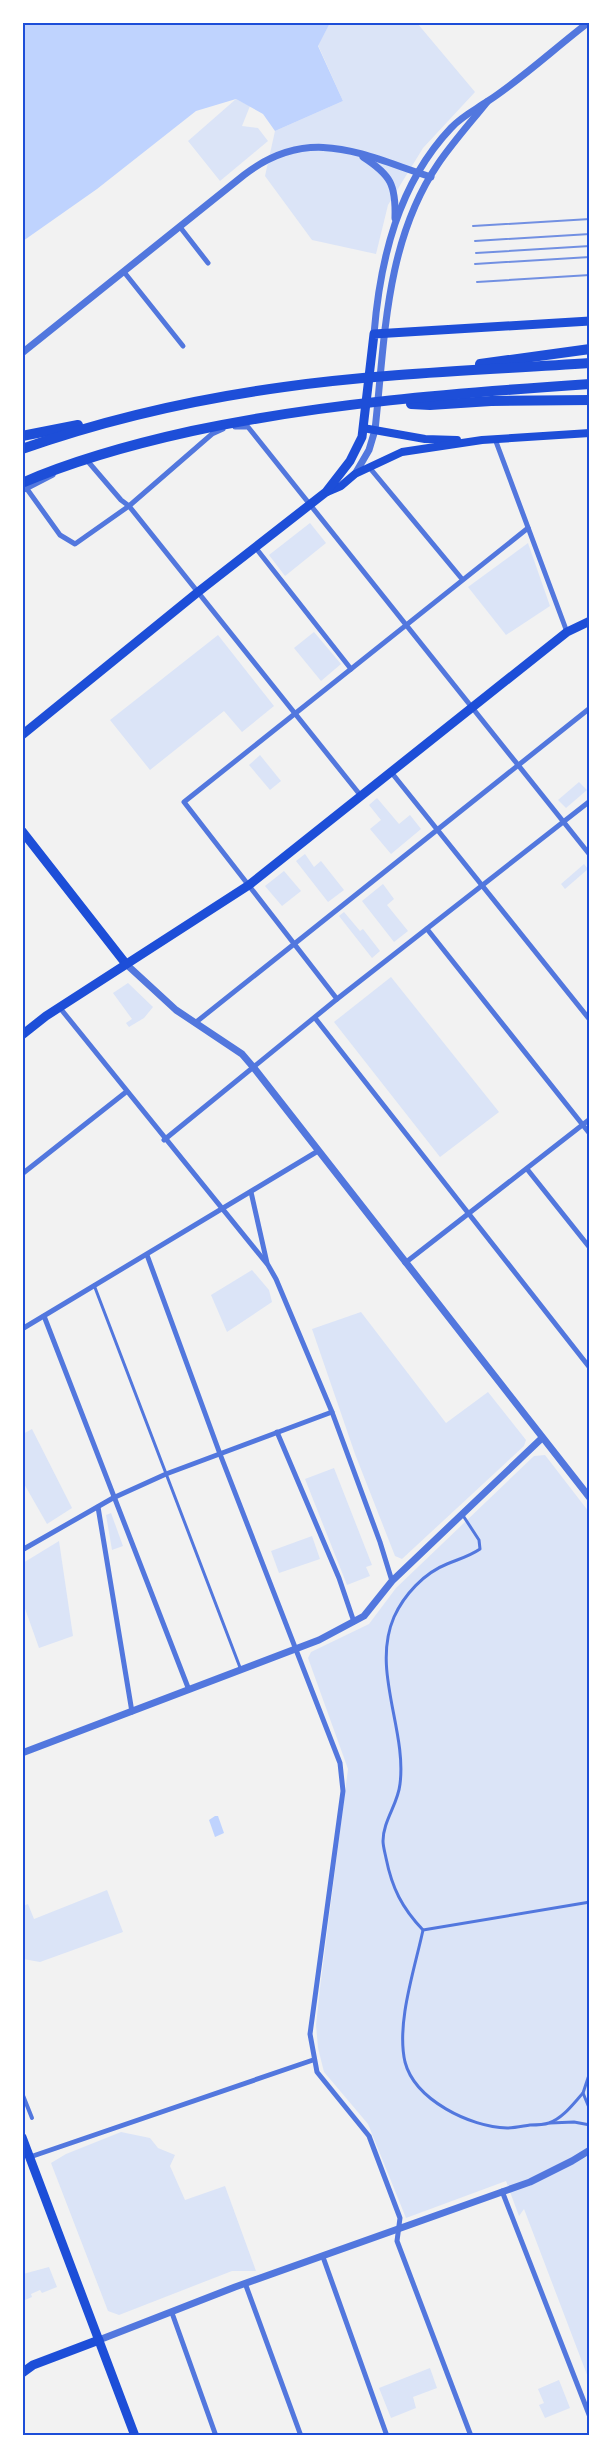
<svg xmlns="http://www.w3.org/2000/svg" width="612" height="2458" viewBox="0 0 612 2458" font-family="'Noto Serif',serif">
<rect width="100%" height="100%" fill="#f2f2f2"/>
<g fill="#dbe4f7">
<path d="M330 23H417L475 92 423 148 388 205 376 254 312 240 265 176 275 131 343 101 318 45Z"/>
<path d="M236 99 250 106 242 126 258 128 268 141 220 181 188 141Z"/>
<path d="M310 523 326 543 285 576 269 555Z"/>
<path d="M528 543 550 606 506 635 468 587Z"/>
<path d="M314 632 341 664 321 681 294 648Z"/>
<path d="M218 635 274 706 242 732 224 711 150 770 110 720Z"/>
<path d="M260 755 281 781 270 790 249 765Z"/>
<path d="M579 782 587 790 566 808 558 800Z"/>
<path d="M377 798 399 824 410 815 421 829 391 854 370 829 381 820 369 805Z"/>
<path d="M305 854 314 867 321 861 344 890 328 902 296 861Z"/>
<path d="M584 864 588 869 565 889 561 884Z"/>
<path d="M284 871 301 891 282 906 265 886Z"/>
<path d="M383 884 394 899 387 905 408 931 394 942 362 901Z"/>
<path d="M344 912 360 931 363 929 380 951 372 958 339 916Z"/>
<path d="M391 977 499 1112 440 1157 334 1022Z"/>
<path d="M128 983 153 1007 144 1018 129 1027 126 1023 132 1019 113 993Z"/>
<path d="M252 1270 269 1290 272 1302 227 1332 211 1295Z"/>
<path d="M361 1312 446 1423 488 1392 526 1440 524 1446 402 1559 395 1556 355 1454 312 1329Z"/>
<path d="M32 1429 72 1508 47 1524 23 1482V1434Z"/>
<path d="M545 1455 589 1512V2380L524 2209 519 2216 506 2181 406 2218 368 2124 324 2072 318 2048 316 2025 320 1988 348 1769 308 1658 311 1652 369 1624 396 1588 534 1456Z"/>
<path d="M334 1468 372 1565 366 1567 370 1576 347 1585 305 1479Z"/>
<path d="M111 1513 123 1546 112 1550 106 1515Z"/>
<path d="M312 1536 320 1559 279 1573 271 1551Z"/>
<path d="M59 1541 73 1636 39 1648 23 1603V1563Z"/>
<path d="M107 1890 123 1932 40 1962 23 1959V1906L28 1904 34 1919Z"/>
<path d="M121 2132 150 2138 158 2148 175 2155 170 2166 185 2200 225 2186 256 2271H232L119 2315 108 2311 51 2163 66 2154Z"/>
<path d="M49 2267 57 2287 42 2293 40 2290 31 2294 32 2297 23 2301V2274Z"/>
<path d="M430 2368 437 2388 413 2397 416 2408 391 2418 379 2388Z"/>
<path d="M559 2380 570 2408 545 2418 539 2405 544 2403 538 2389Z"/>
</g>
<g fill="#bfd3fe">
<path d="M23 22 330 23 318 46 343 101 275 131 263 114 236 99 196 111 97 189 23 241Z"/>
<path d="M215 1816H218L224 1833 215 1837 209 1820Z"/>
</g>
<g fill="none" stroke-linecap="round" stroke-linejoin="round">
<g stroke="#5277de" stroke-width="3">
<path d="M94 1285 241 1670"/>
<path d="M462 1514 479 1540 480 1549C470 1556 459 1559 447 1564 424 1573 404 1595 394 1617 371 1670 407 1730 400 1784 398 1804 383 1821 383 1841 383 1846 385 1853 386 1858 392 1888 402 1908 423 1930 415 1968 396 2023 405 2062 415 2100 470 2127 507 2128 515 2128 523 2126 530 2125 536 2125 543 2125 549 2123 563 2118 573 2104 583 2093"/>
<path d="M423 1930 590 1902"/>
<path d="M590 2072 583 2093 590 2110"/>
<path d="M550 2123 574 2122 590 2125"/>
</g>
<path stroke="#5277de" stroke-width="4" d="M22 2093 32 2118"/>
<g stroke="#5277de" stroke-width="5">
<path d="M180 227 208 263"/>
<path d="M124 272 183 346"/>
<path d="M235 427H248L590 855"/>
<path d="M495 439 567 632"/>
<path d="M85 458 121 500 129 506 361 796"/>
<path d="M369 467 462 579"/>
<path d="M27 489 60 535 75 544 129 506 212 434 223 429"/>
<path d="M22 491 53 475"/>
<path d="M255 547 351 669"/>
<path d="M391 772 590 1020"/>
<path d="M427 929 590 1134"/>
<path d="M337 999 184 802 528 528"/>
<path d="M60 1008 268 1265 276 1279 332 1412 380 1542 392 1581"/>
<path d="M315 1018 590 1368"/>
<path d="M195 1023 590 708"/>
<path d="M164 1140 337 999 590 801"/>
<path d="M527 1169 590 1248"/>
<path d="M22 1174 126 1092"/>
<path d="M251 1192 267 1263"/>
<path d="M147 1255 220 1454 340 1763 343 1791 310 2034 317 2072 369 2136 400 2218 397 2241 471 2436"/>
<path d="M405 1263 590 1119"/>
<path d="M44 1316 189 1690"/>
<path d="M22 1329 318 1151"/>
<path d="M277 1432 339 1578 354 1622"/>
<path d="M98 1507 132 1712"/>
<path d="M22 1550 113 1498 166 1474 332 1412"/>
<path d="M30 2157 313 2060"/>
<path d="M502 2191 590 2417"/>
<path d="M323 2257 387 2436"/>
<path d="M245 2283 301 2436"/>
<path d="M172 2313 216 2436"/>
</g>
<g stroke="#5277de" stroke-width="7">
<path d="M363 157C391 175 396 185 395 218"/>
<path d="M374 334C380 260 398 184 451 128 462 116 475 110 488 101 523 78 555 48 589 22"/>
<path d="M22 353 244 175C310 124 362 155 431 177"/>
<path d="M355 474 369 450 375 430C385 339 385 242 438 164 453 142 471 122 487 102"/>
<path d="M126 964 176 1010 242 1054 254 1068 590 1498"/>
<path d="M22 1753 319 1640 364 1616 392 1581 542 1438"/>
<path d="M99 2340 235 2287 530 2182 572 2161 590 2150"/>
</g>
<g stroke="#1d4ed8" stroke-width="8">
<path d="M363 428 425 439 457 440"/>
<path d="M327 492 341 486 355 474 402 452 482 440 590 433"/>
</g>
<g stroke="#1d4ed8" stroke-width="9">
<path d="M22 735 198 592 326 492 350 461 362 437 374 334 590 321"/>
<path d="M22 831 126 964"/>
<path d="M22 1035 46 1016 249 885 567 632 590 621"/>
<path d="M22 2137 135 2436"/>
<path d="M22 2373 33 2365 99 2340"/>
</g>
<g stroke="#1d4ed8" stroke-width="10">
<path d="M480 364 590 349"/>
<path d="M411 404 430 405 491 401 590 400"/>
<path d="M22 436 78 425"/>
<path d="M22 449C107 419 196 399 284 387 385 373 488 370 590 363"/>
<path d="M22 483C77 459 133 444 192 431 323 403 456 393 590 384"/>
</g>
<g stroke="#7290e2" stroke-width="2">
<path d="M473 226 590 219"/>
<path d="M475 241 590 234"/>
<path d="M476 253 590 246"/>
<path d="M475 264 590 257"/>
<path d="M477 282 590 275"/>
</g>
</g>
<rect width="612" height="2458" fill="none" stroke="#ffffff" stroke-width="48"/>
<rect x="24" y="24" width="564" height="2410" fill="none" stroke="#1d4ed8" stroke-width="2"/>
</svg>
